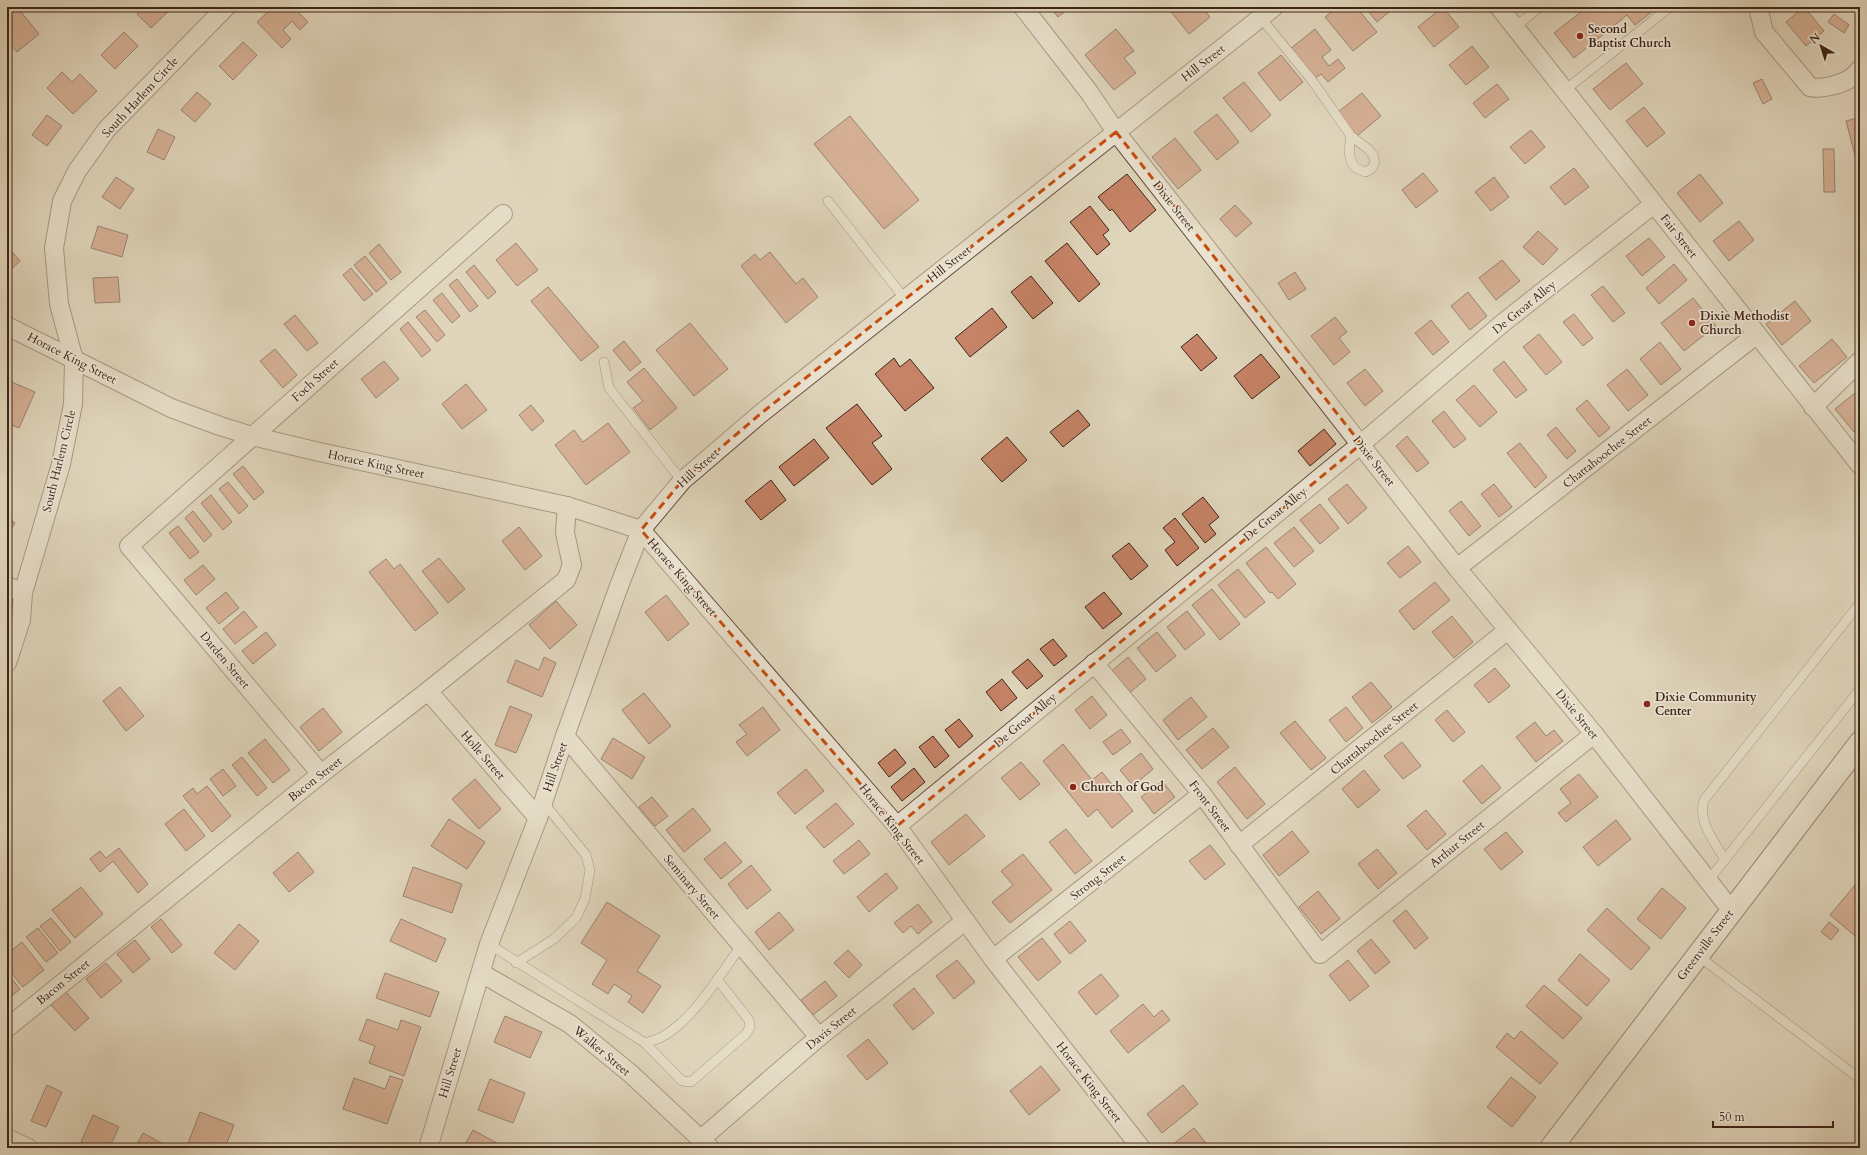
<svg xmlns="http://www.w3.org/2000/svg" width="1867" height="1155" viewBox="0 0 1867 1155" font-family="Cardo,serif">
<rect width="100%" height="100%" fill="#e0d6bb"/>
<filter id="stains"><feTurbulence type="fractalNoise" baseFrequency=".005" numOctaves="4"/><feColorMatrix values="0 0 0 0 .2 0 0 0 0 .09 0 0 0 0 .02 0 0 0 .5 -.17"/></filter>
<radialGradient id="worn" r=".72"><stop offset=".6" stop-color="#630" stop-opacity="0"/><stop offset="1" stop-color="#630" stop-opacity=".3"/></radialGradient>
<path fill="#b8bc8c" stroke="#7c7052" d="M7 597 12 599 13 616 7 635Z"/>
<g fill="#c78367" stroke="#3f2419">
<path d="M7 7H17L39 34 17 52 7 40Z"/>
<path d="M144 7H173L151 28 137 14Z"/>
<path d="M273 7H293L308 22 300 30 292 21 283 30 291 39 282 48 257 22Z"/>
<path d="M1050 7H1071L1058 17Z"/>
<path d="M1167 7H1202L1210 17 1189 34Z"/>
<path d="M1338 7H1356L1377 32 1353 51 1325 17Z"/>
<path d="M1365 7H1395L1377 22Z"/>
<path d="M1443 7 1459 27 1434 47 1418 27Z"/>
<path d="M1587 7H1658L1635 25 1627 15 1574 58 1554 33Z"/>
<path d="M1804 7 1824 31 1806 46 1786 22Z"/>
<path d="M1834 14 1849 25 1844 33 1828 22Z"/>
<path d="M1116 29 1134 51 1124 58 1136 73 1114 90 1085 55Z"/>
<path d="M1315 29 1331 50 1322 57 1329 66 1338 59 1345 68 1328 82 1321 74 1314 79 1290 49Z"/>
<path d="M124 32 138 46 115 69 101 55Z"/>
<path d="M243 42 257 55 233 80 219 66Z"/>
<path d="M1472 46 1489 67 1466 85 1449 65Z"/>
<path d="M1281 55 1303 82 1280 101 1258 73Z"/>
<path d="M1626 63 1643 84 1610 110 1593 89Z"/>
<path d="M62 72 72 82 80 74 97 91 73 114 47 88Z"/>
<path d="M1762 79 1772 99 1763 104 1753 83Z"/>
<path d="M1244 82 1271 115 1251 132 1223 98Z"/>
<path d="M1497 84 1509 99 1485 118 1473 103Z"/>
<path d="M197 92 211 104 195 122 181 110Z"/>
<path d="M1362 93 1381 116 1357 136 1338 112Z"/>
<path d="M1644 107 1665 133 1647 147 1626 121Z"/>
<path d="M1217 114 1239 142 1217 160 1194 132Z"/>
<path d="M47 115 62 126 47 146 32 135Z"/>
<path d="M850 116 919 200 884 229 814 144Z"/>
<path d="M1857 118 1860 128V157L1856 159 1846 121Z"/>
<path d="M158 129 175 137 164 160 147 152Z"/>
<path d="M1531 130 1545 147 1525 164 1510 147Z"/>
<path d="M1175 138 1201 170 1178 189 1152 157Z"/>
<path d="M1823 149H1834L1835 192H1824Z"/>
<path d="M1574 168 1589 187 1565 205 1550 187Z"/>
<path d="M1423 173 1438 191 1416 208 1402 190Z"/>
<path d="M1127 174 1156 210 1130 232 1112 209 1110 211 1098 197Z"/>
<path d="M1700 174 1723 203 1700 222 1677 193Z"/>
<path d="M116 177 134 189 120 209 102 197Z"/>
<path d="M1494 177 1509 197 1491 211 1475 192Z"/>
<path d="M1235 205 1252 223 1236 237 1220 219Z"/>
<path d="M1090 206 1109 230 1103 235 1110 244 1097 255 1070 222Z"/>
<path d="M1739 221 1754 240 1729 261 1713 241Z"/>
<path d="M98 226 128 235 122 257 91 248Z"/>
<path d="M1538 231 1558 249 1543 265 1523 247Z"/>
<path d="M1649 238 1665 257 1642 276 1626 256Z"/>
<path d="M516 243 538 270 517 286 496 260Z"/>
<path d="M1067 243 1100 284 1079 302 1045 261Z"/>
<path d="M379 244 401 272 391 280 369 253Z"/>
<path d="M7 246 20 261 7 273Z"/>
<path d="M770 252 796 284 803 278 818 297 786 323 741 266 755 254 760 260Z"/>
<path d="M365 256 387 283 376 292 354 265Z"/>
<path d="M1502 260 1520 281 1496 300 1479 278Z"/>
<path d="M1674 264 1687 280 1659 304 1646 288Z"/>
<path d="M474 265 496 292 488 299 466 272Z"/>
<path d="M351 268 373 294 364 301 343 275Z"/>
<path d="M1295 272 1306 289 1289 300 1278 283Z"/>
<path d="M1031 276 1053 303 1033 319 1011 292Z"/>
<path d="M118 277 120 302 95 303 93 278Z"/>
<path d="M457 279 478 306 470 312 449 285Z"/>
<path d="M1603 286 1625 313 1613 322 1591 295Z"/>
<path d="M548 287 599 347 581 361 531 301Z"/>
<path d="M1468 292 1487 316 1470 330 1451 306Z"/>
<path d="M442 293 460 316 452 323 433 300Z"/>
<path d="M1693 298 1716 326 1684 351 1661 323Z"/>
<path d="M1795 301 1811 321 1782 345 1766 324Z"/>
<path d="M992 308 1007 327 970 357 955 338Z"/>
<path d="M425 310 445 335 437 342 416 317Z"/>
<path d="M1574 314 1593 338 1583 346 1563 322Z"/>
<path d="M295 315 318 343 307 351 284 324Z"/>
<path d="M1335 317 1347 332 1339 338 1350 352 1334 365 1311 336Z"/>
<path d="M1431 320 1449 342 1433 355 1415 333Z"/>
<path d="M408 322 431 350 422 357 400 329Z"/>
<path d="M690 323 728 369 694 396 656 350Z"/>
<path d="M1197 334 1217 358 1201 371 1181 347Z"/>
<path d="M1539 334 1562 362 1546 375 1523 347Z"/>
<path d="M1832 339 1847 357 1814 383 1799 366Z"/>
<path d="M624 341 641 362 630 371 613 350Z"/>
<path d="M1660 342 1681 369 1661 385 1640 359Z"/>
<path d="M275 349 297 375 283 388 260 361Z"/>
<path d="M1261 354 1280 377 1252 399 1234 376Z"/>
<path d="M894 358 900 367 910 359 934 388 905 411 875 374Z"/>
<path d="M384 361 399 379 376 398 361 379Z"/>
<path d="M1504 361 1527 390 1516 398 1493 370Z"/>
<path d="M644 368 677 408 650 430 633 408 643 401 627 382Z"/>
<path d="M1365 369 1383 391 1365 406 1347 383Z"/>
<path d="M1627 369 1648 395 1628 411 1607 385Z"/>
<path d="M7 380 35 392 19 428 7 423Z"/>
<path d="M466 384 487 410 462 429 442 404Z"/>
<path d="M1474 385 1497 412 1480 427 1456 400Z"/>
<path d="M1860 389V427L1854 432 1835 409Z"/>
<path d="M1587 400 1610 428 1599 437 1576 409Z"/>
<path d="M857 404 882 436 872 443 892 469 872 485 826 428Z"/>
<path d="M531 405 544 421 532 431 519 415Z"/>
<path d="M1078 410 1090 425 1063 447 1050 432Z"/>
<path d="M1444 411 1466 439 1454 448 1432 421Z"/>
<path d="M608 423 630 452 586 485 555 445 574 430 583 442Z"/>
<path d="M1556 427 1576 451 1567 459 1547 435Z"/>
<path d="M1324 429 1336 444 1310 466 1298 451Z"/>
<path d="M1407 436 1429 463 1417 472 1396 446Z"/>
<path d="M1007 437 1027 460 1002 482 981 459Z"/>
<path d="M814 439 829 458 794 486 779 467Z"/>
<path d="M1520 443 1547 477 1535 488 1507 453Z"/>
<path d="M243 466 264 492 254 500 233 474Z"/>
<path d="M771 480 786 500 761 520 745 501Z"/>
<path d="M228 482 248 506 239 514 219 489Z"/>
<path d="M1347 484 1367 508 1348 524 1328 499Z"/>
<path d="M1494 484 1512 507 1499 517 1481 494Z"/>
<path d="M211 495 232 522 223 530 201 503Z"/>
<path d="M1203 497 1219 517 1209 525 1216 534 1205 543 1182 514Z"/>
<path d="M1461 501 1481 526 1469 536 1449 511Z"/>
<path d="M1320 504 1339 528 1320 544 1300 520Z"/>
<path d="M193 511 212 535 204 542 185 518Z"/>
<path d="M7 517 15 523 7 535Z"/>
<path d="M1175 518 1199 548 1177 566 1165 550 1175 542 1163 528Z"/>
<path d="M178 526 199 552 190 559 169 533Z"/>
<path d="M519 527 542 556 525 570 502 541Z"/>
<path d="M1294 527 1314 551 1294 567 1274 543Z"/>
<path d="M1129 543 1148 566 1131 580 1112 556Z"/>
<path d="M1408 546 1421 562 1400 578 1387 563Z"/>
<path d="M1266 547 1296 584 1278 599 1272 592 1270 593 1246 563Z"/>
<path d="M439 558 465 589 448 603 422 571Z"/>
<path d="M386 559 394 569 400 564 438 613 415 631 369 572Z"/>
<path d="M203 565 215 579 196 595 184 580Z"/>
<path d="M1238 569 1265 602 1245 618 1218 585Z"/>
<path d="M1435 582 1450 600 1414 630 1399 611Z"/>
<path d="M1212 589 1240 624 1220 640 1192 605Z"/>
<path d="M226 592 239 608 219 624 206 608Z"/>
<path d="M1104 592 1122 614 1103 629 1085 607Z"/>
<path d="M666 595 689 624 668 641 645 612Z"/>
<path d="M556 601 577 625 550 649 529 625Z"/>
<path d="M244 611 257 627 235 644 223 629Z"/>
<path d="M1187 611 1205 634 1185 650 1167 627Z"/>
<path d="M1452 616 1473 642 1454 658 1432 632Z"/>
<path d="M266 632 276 645 253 664 242 651Z"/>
<path d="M1157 632 1176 656 1156 672 1137 648Z"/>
<path d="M1053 639 1067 656 1054 666 1040 649Z"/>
<path d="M544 657 556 663 542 697 507 682 516 660 539 670Z"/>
<path d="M1128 657 1146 679 1127 695 1109 673Z"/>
<path d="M1028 659 1043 676 1027 689 1012 672Z"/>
<path d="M1495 668 1510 686 1489 703 1474 685Z"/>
<path d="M1002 679 1017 698 1001 711 986 692Z"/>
<path d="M1371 682 1392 707 1372 723 1352 697Z"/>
<path d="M120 687 144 716 126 731 103 701Z"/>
<path d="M644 693 671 726 649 744 622 710Z"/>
<path d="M1092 696 1107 715 1090 729 1075 710Z"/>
<path d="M1191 697 1207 717 1178 740 1163 720Z"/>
<path d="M510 706 532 715 516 753 495 745Z"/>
<path d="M763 707 780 730 747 756 736 742 747 734 739 725Z"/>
<path d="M1346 707 1363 728 1346 742 1329 720Z"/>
<path d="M323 708 342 732 319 751 300 727Z"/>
<path d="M1447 710 1465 732 1453 742 1435 720Z"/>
<path d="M959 719 973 736 959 748 945 730Z"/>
<path d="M1295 721 1326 758 1311 770 1280 733Z"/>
<path d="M1535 722 1546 736 1554 730 1563 741 1536 762 1516 737Z"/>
<path d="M1213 728 1229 747 1202 769 1186 750Z"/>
<path d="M1121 729 1131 742 1113 755 1103 742Z"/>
<path d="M933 736 949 756 935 768 919 747Z"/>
<path d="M613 738 645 757 632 779 601 759Z"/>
<path d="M265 739 290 770 273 783 248 753Z"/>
<path d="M1402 742 1421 766 1403 779 1384 756Z"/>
<path d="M1063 744 1092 780 1102 772 1133 811 1112 828 1097 809 1088 817 1043 761Z"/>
<path d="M895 749 906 763 889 777 878 763Z"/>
<path d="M1141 753 1153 769 1133 786 1120 770Z"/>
<path d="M242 757 267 788 257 796 232 765Z"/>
<path d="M1021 762 1040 784 1020 800 1001 778Z"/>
<path d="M1482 765 1501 788 1482 804 1463 781Z"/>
<path d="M1235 767 1265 804 1247 819 1217 782Z"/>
<path d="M914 768 925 782 902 801 891 787Z"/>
<path d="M223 769 236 786 223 796 210 779Z"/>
<path d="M806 769 824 791 795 814 777 793Z"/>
<path d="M1364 770 1380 790 1358 808 1342 789Z"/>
<path d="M1579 774 1598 797 1566 822 1558 813 1571 803 1560 789Z"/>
<path d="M475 779 501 809 479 829 452 799Z"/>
<path d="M1162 781 1175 797 1154 814 1141 797Z"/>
<path d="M207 786 231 816 212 832 183 796 193 788 197 794Z"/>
<path d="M652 797 668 816 655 826 639 807Z"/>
<path d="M836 803 854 824 824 848 806 827Z"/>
<path d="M693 808 711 830 684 852 666 830Z"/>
<path d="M184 809 205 836 186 851 165 824Z"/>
<path d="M1426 810 1446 834 1427 850 1407 826Z"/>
<path d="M966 814 985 836 949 865 931 842Z"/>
<path d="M449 819 485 842 467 869 431 846Z"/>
<path d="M1616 820 1631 839 1598 866 1583 847Z"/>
<path d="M1066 829 1092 861 1075 874 1049 842Z"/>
<path d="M1292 831 1309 852 1279 876 1263 855Z"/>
<path d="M1506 832 1523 852 1501 870 1484 849Z"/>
<path d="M859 840 870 854 844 874 833 861Z"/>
<path d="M725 842 742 862 721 879 704 859Z"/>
<path d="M1210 845 1225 864 1205 880 1189 861Z"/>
<path d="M119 848 148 884 138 893 113 861 100 872 90 859 100 851 106 858Z"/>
<path d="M1377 849 1397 873 1378 889 1358 864Z"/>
<path d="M298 852 314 872 289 892 273 873Z"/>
<path d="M1023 854 1052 890 1010 923 992 902 1013 885 1001 871Z"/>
<path d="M751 865 771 890 747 909 728 884Z"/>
<path d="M413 867 462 884 452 913 403 896Z"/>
<path d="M886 873 898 888 869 912 857 897Z"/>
<path d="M1860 879V940L1830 915Z"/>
<path d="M81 887 103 914 75 938 52 910Z"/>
<path d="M1662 888 1686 908 1661 939 1637 919Z"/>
<path d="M1318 891 1340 919 1321 934 1299 907Z"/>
<path d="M607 902 660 936 637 971 661 986 643 1013 628 1002 632 996 614 984 608 994 592 984 607 960 581 943Z"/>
<path d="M918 904 932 922 918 934 911 926 903 933 894 923Z"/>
<path d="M1607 908 1650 948 1631 970 1587 930Z"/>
<path d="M1406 910 1428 938 1415 949 1393 921Z"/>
<path d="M779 912 794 930 769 950 755 932Z"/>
<path d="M51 918 71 942 60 951 40 926Z"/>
<path d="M161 919 182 945 172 953 151 927Z"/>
<path d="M401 919 446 939 436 962 390 941Z"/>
<path d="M1070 921 1086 941 1070 954 1054 934Z"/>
<path d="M1829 922 1839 930 1831 940 1821 932Z"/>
<path d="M239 924 259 941 235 970 214 953Z"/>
<path d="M38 928 58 953 46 962 26 937Z"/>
<path d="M1042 938 1061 962 1038 981 1018 957Z"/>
<path d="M1371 939 1390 962 1375 974 1357 951Z"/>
<path d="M135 940 150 959 133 973 117 954Z"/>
<path d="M22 942 44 970 23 987 7 968V954Z"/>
<path d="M848 950 862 965 849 978 834 963Z"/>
<path d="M1580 954 1610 980 1587 1006 1558 980Z"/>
<path d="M957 960 975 982 954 999 936 976Z"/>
<path d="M1348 960 1369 986 1350 1001 1329 975Z"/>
<path d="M106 963 122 981 101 998 86 979Z"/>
<path d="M7 973 20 989 7 1000Z"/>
<path d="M385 973 439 992 430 1017 376 998Z"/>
<path d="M1101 974 1119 996 1096 1015 1078 992Z"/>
<path d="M825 981 837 996 813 1015 801 1000Z"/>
<path d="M1544 985 1582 1018 1563 1039 1526 1006Z"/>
<path d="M914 988 934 1013 913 1030 893 1005Z"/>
<path d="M66 992 89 1018 75 1031 51 1005Z"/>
<path d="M1143 1004 1154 1017 1162 1010 1170 1020 1128 1053 1110 1031Z"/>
<path d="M505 1016 542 1032 530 1058 494 1042Z"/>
<path d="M367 1019 398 1030 401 1020 421 1027 404 1076 369 1063 375 1046 359 1040Z"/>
<path d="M1521 1031 1558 1063 1540 1084 1496 1047 1507 1033 1514 1039Z"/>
<path d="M868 1039 888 1063 867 1080 847 1056Z"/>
<path d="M1041 1066 1060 1090 1029 1115 1010 1091Z"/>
<path d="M390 1076 403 1080 387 1124 343 1109 354 1078 385 1089Z"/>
<path d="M1511 1077 1536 1097 1512 1127 1487 1107Z"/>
<path d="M490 1079 525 1093 513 1123 478 1110Z"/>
<path d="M47 1085 62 1092 46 1127 31 1121Z"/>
<path d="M1183 1085 1198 1104 1162 1133 1147 1114Z"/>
<path d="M200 1112 234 1125 225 1148H193L187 1146Z"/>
<path d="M93 1115 119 1127 109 1148H93L81 1142Z"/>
<path d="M1194 1128 1209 1147 1174 1148 1172 1145Z"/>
<path d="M473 1130 506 1148H463Z"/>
<path d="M143 1133 169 1147V1148H135Z"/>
</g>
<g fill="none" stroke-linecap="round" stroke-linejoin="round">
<g stroke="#675042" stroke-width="10">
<g id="lane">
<path d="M1261 18 1311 79 1351 136 1368 149 1373 155 1375 162 1372 168 1366 172C1347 168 1348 152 1351 136"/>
<path d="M1515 27 1540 7"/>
<path d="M1565 90 1670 7"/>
<path d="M828 201 905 299"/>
<path d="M604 362 609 388 682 481"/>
<path d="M1725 860C1715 842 1697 821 1704 800L1860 603"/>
<path d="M1708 881 1860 689"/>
<path d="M489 944 645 1043C650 1041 655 1040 660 1038 693 1021 719 976 741 946"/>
<path d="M1697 955 1860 1079"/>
<path d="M516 963 554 939 576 918 585 899 590 870 586 855 543 802"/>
<path d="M645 1043 682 1081 691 1082 746 1034 750 1027 749 1020 717 979"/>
</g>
</g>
<g stroke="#675042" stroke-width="20">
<g id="street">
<path d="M1023 7 1089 92 1116 132 1457 568 1594 734 1731 910"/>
<path d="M1499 7 1860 465"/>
<path d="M1758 7 1764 32 1810 87C1821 90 1842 84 1851 78 1854 76 1857 72 1860 69"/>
<path d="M7 326 171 408 220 426 252 436 315 451 567 506 641 530 897 826 993 959 1141 1148"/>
<path d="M1813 407 1860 361"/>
<path d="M1457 568 1756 335"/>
<path d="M7 586 23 593"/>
<path d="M7 663 21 620 23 593 61 464 73 404 74 360 59 304 54 248 62 201 77 171 107 129 226 7"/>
<path d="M1094 663 1202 794 1320 954 1594 734"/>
<path d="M428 691 538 818"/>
<path d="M565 736 819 1037"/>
<path d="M321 774 129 546 503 214"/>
<path d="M897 826 1361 444 1504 322 1654 204"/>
<path d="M1239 845 1508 630"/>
<path d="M993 959 1202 794"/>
<path d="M481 973 570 1024 631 1074 709 1147"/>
<path d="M7 1028 321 774 428 691 566 580 572 565 565 533 567 506"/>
<path d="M7 1138 28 1148"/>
<path d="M701 1139 819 1037 965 921"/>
<path d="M428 1148 489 944 538 818 565 736 619 586 641 530 682 481 759 415 1274 7"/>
</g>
</g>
<g stroke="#3f2419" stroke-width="24">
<path id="secondary" d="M1551 1148 1860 743"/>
</g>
<use href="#lane" stroke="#ebe4d3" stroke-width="9"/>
<use href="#street" stroke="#ebe4d3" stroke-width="18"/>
<use href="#secondary" stroke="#ebe4d3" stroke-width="22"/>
</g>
<path d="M0 0H1867V1155H0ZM1116 132 1361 444 897 826 641 530 682 481 759 415Z" fill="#e0d6bb" fill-opacity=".55" fill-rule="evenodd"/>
<path fill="none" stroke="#c64e0f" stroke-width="3" stroke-dasharray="8 5" stroke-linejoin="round" d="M1116 132 1361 444 897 826 641 530 682 481 759 415Z"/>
<g fill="#8f2418" stroke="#ebe4d3" stroke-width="1.5">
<circle cx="1580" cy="36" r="4"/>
<circle cx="1692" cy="323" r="4"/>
<circle cx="1647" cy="704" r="4"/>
<circle cx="1073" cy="787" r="4"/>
</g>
<g text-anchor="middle" stroke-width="3.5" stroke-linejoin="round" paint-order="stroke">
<g font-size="12" font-weight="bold" fill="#3f2419" stroke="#ebe4d3" text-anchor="start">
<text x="1588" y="33">Second<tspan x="1588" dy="14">Baptist Church</tspan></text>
<text x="1700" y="320">Dixie Methodist<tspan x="1700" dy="14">Church</tspan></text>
<text x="1655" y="701">Dixie Community<tspan x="1655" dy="14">Center</tspan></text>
<text x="1081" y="791">Church of God</text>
</g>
<g font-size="12" fill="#3f2419" stroke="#ebe4d3">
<text transform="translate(1203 63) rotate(-38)" y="4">Hill Street</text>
<text transform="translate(140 97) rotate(-47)" y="4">South Harlem Circle</text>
<text transform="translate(1174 206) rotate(52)" y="4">Dixie Street</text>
<text transform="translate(1679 236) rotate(52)" y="4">Fair Street</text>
<text transform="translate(949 264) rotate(-38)" y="4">Hill Street</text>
<text transform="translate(1524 307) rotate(-39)" y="4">De Groat Alley</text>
<text transform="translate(72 358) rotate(27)" y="4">Horace King Street</text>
<text transform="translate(315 380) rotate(-42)" y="4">Foch Street</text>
<text transform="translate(1607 452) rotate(-38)" y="4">Chattahoochee Street</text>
<text transform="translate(59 461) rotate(-76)" y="4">South Harlem Circle</text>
<text transform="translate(1374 461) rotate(52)" y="4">Dixie Street</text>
<text transform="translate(376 464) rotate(12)" y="4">Horace King Street</text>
<text transform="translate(698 468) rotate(-42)" y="4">Hill Street</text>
<text transform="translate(1275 514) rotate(-39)" y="4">De Groat Alley</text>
<text transform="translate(682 577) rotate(49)" y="4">Horace King Street</text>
<text transform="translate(225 660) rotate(50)" y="4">Darden Street</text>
<text transform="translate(1577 714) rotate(51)" y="4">Dixie Street</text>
<text transform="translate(1025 720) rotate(-40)" y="4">De Groat Alley</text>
<text transform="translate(1374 738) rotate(-39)" y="4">Chattahoochee Street</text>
<text transform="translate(483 755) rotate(49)" y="4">Holle Street</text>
<text transform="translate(555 767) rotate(-71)" y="4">Hill Street</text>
<text transform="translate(315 779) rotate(-38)" y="4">Bacon Street</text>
<text transform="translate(1210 806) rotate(53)" y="4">Front Street</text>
<text transform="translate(892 824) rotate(52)" y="4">Horace King Street</text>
<text transform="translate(1457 844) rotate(-39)" y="4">Arthur Street</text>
<text transform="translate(1098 877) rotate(-38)" y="4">Strong Street</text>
<text transform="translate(692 887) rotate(50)" y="4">Seminary Street</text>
<text transform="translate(1705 945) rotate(-53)" y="4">Greenville Street</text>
<text transform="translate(63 982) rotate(-39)" y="4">Bacon Street</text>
<text transform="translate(831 1028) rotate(-39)" y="4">Davis Street</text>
<text transform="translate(602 1051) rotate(40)" y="4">Walker Street</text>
<text transform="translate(450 1073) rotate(-73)" y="4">Hill Street</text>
<text transform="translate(1089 1082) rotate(52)" y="4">Horace King Street</text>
</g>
</g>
<rect width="1867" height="1155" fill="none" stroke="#e0d6bb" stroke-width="24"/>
<rect x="8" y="8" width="1851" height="1139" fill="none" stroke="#3f2419" stroke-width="2"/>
<rect x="12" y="12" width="1843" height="1131" fill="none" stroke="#3f2419"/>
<g transform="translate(1821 46) rotate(321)" stroke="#ebe4d3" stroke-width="3" paint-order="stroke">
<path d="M0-3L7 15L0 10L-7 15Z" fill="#3f2419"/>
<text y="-6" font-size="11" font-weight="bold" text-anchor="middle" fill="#3f2419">N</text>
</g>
<path d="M1713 1121v6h120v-6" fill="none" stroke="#3f2419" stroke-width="2"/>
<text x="1719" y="1121" font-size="12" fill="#3f2419" stroke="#ebe4d3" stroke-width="3" paint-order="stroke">50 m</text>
<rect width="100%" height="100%" filter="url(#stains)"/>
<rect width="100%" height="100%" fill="url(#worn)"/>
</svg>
